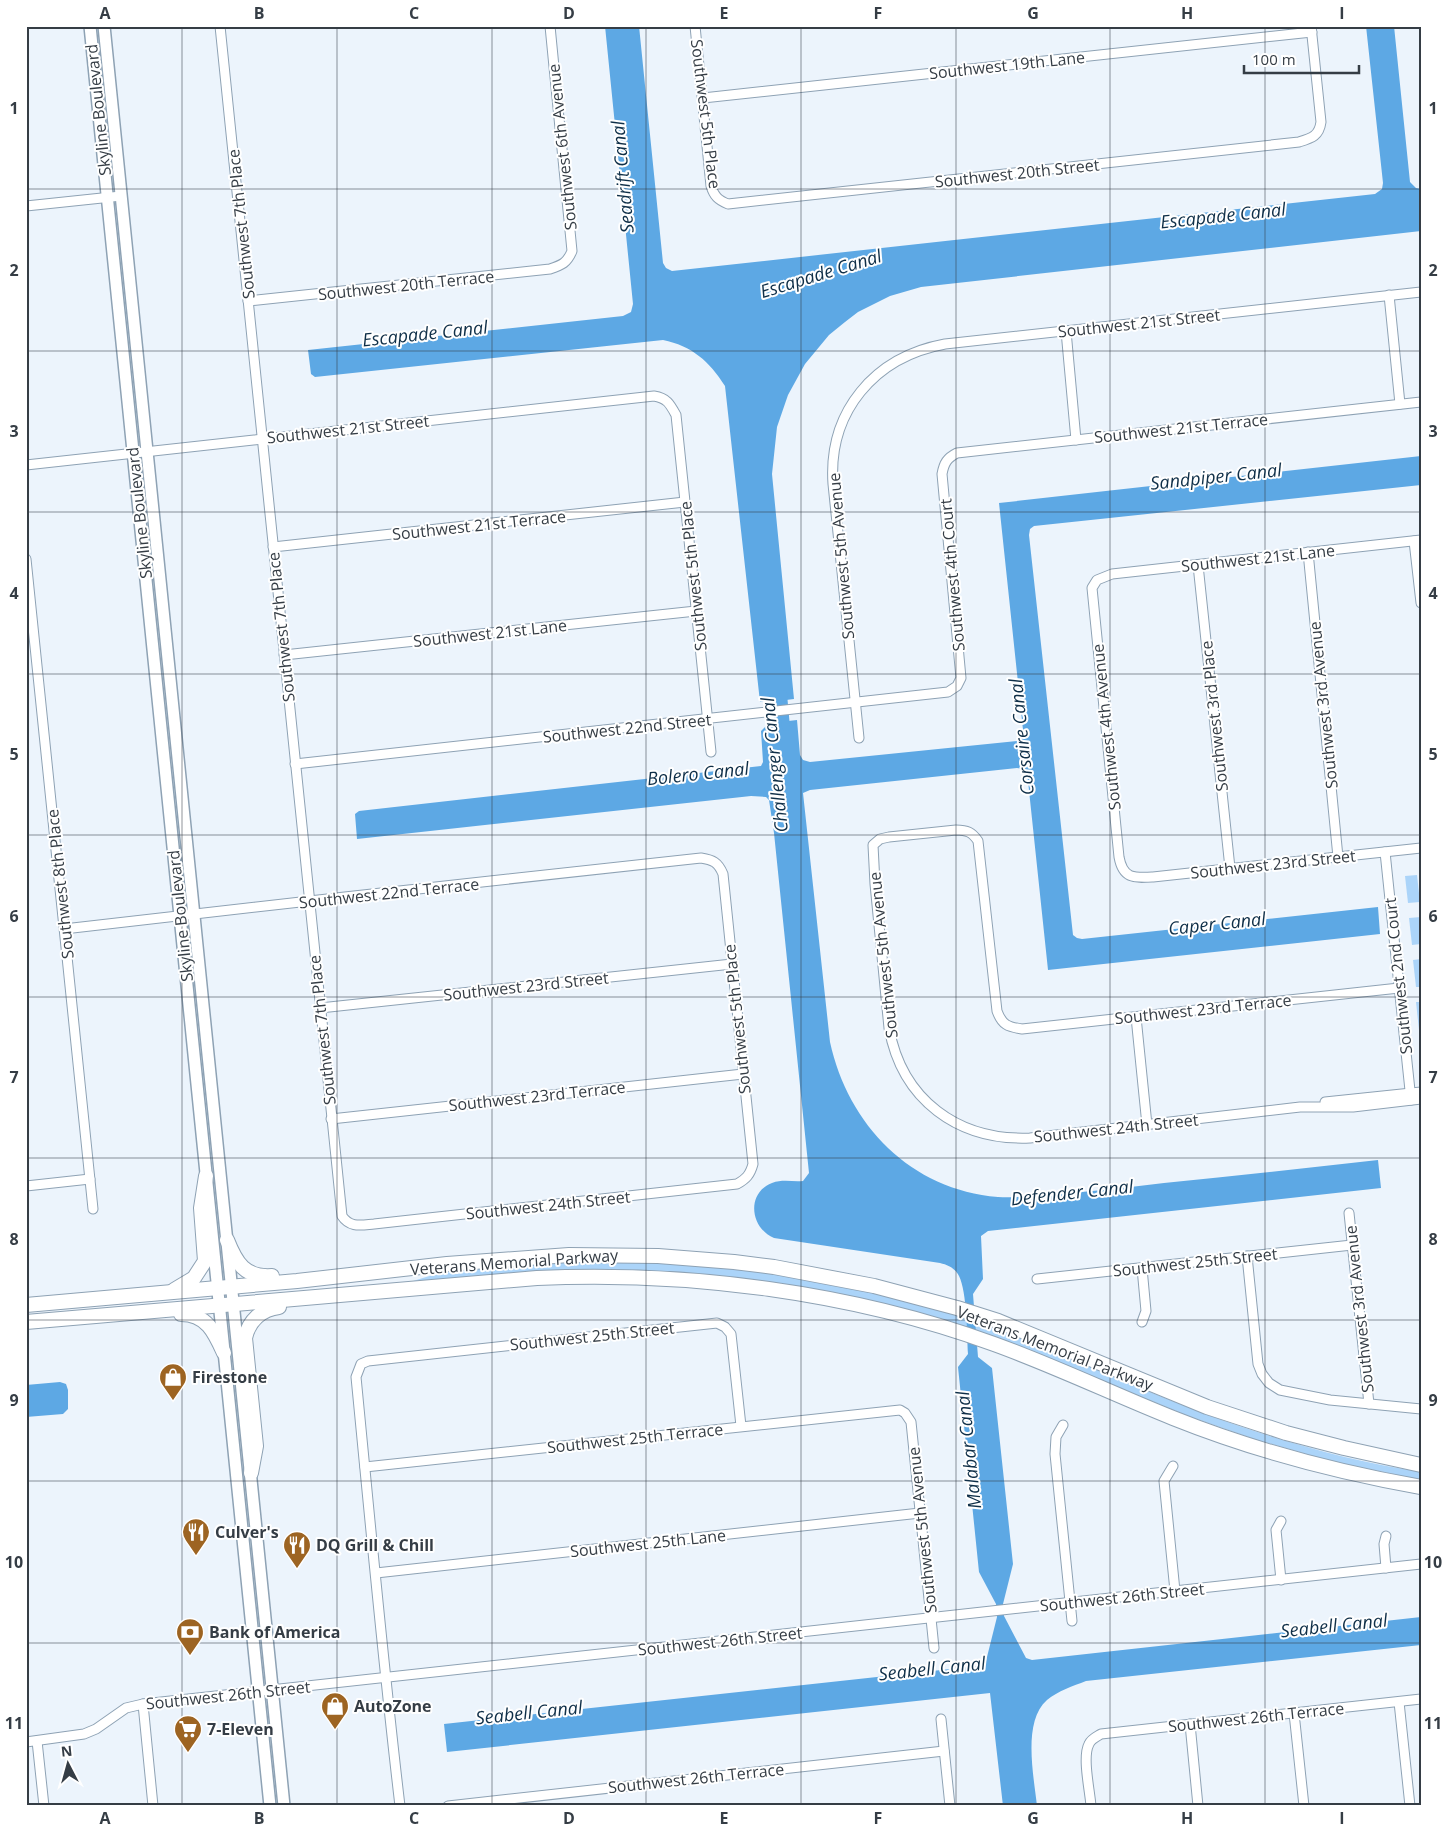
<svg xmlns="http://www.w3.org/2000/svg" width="1447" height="1832" viewBox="0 0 1447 1832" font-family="'Open Sans',sans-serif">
<rect width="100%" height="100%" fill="#ecf4fc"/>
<g fill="#abd4f9">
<path d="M1417 875 1420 902 1408 903 1405 876Z"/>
<path d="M1421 917V944L1412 945 1409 918Z"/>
<path d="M1421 959V987H1416L1413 960Z"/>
<path d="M1416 1002H1421V1029L1419 1030Z"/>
<path d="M576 1262C605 1262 635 1261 664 1262 770 1267 878 1289 979 1323 1057 1350 1131 1386 1208 1415 1277 1440 1348 1461 1421 1472V1480L1327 1460 1254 1439 1188 1416 1035 1353 945 1321 877 1302 827 1291 725 1276 636 1270 544 1271 413 1281 446 1271 520 1264Z"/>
</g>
<g fill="#5da8e4">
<path d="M605 26H639L663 263 666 268 672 271 1375 194 1382 189 1383 183 1366 26H1394L1410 182 1416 188 1421 189V231L921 287 890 296 858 312 845 322 829 335 805 364 788 395 777 427 772 474 794 699 786 700 783 703 784 717 788 721 797 720 800 755 803 760 810 762 1017 741 1022 736 1023 730 999 503 1421 456V485L1034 526 1030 529 1029 535 1073 935 1077 938 1082 939 1378 907 1380 934 1048 970 1028 781C1027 774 1026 769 1017 768L810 790 803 793 830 1042C848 1125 911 1190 998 1197 1014 1198 1031 1196 1047 1195 1086 1192 1125 1188 1164 1183 1235 1176 1307 1168 1378 1160L1381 1188 988 1231 981 1236 983 1279 973 1294 978 1357 992 1368 1013 1564 1003 1604 1004 1616 1026 1658 1032 1660 1421 1617V1645L1086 1681C1073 1686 1058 1691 1047 1700 1022 1722 1034 1777 1037 1806H1003L990 1693 447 1752 444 1724 978 1666 986 1661 997 1617 996 1604 979 1572 958 1367 968 1354C967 1334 967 1292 959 1276 955 1268 948 1265 940 1263L774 1238C750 1228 746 1193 772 1183 783 1179 792 1182 803 1181L809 1173 774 833 769 800 766 797 751 796 357 839 355 814 359 811 761 766 763 762 761 731 774 718 772 704 768 702H760L725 386C709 361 692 346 663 340L315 377 311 374 308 350 623 316 631 312 633 304Z"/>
<path d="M60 1382 66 1384 68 1390V1409L63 1414 26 1417V1385Z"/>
</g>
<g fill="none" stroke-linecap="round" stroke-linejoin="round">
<path stroke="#5da8e4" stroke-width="8" d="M783 694 786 727"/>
<g stroke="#8ea2b4" stroke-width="11">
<g id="minor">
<path d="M695 26 711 186C714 196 718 200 728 204L1299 142C1312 138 1319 136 1321 122L1311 26"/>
<path d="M703 98 1312 32"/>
<path d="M26 206 121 196"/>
<path d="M1389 295 1400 404"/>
<path d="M248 301 550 269C562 265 567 263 572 251L550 26"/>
<path d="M1066 331 1076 440"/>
<path d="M26 465 654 396C667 398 670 404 676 415L711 752"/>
<path d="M1421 540 1112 574 1097 580 1092 588 1119 857C1123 879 1134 878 1153 877L1421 848"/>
<path d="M1414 541 1421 603"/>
<path d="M273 547 685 502"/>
<path d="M1308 552 1338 857"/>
<path d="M26 559 93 1209"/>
<path d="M1198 565 1230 868"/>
<path d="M284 655 696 611"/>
<path d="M859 738 833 484C828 412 874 357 945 344L1421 292"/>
<path d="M295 764 948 692 957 686 961 678 942 474C944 463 947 458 957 453L1421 402"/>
<path d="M1385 852 1411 1100"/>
<path d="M64 929C276 904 489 881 701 858 713 860 718 862 723 874L753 1164C750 1175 746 1179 737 1184L374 1224C361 1225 350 1228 342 1216L220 26"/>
<path d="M1399 988 1022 1029C1008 1027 1002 1025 997 1011L978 841C972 832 967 830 956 830L889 837 880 839 873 845 875 884 889 1028C902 1100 958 1141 1030 1138L1300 1107H1353L1421 1099"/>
<path d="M320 1008 732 964"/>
<path d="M1136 1017 1147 1125"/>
<path d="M1325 1102 1421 1092"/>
<path d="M331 1119 743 1074"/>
<path d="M26 1186 90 1179"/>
<path d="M1349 1213 1369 1404"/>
<path d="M1247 1256 1258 1364 1262 1374 1269 1383 1280 1390 1330 1400 1421 1409"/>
<path d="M1142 1268 1146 1311 1142 1322"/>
<path d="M1037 1279 1352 1245"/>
<path d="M1063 1425 1056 1437 1055 1454 1072 1621"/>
<path d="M1173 1466 1164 1481 1175 1591"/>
<path d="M365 1467 900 1410 905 1413 911 1422 934 1648"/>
<path d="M1281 1521 1276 1530 1281 1580"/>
<path d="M1386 1536 1384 1544 1386 1568"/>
<path d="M376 1573 920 1513"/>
<path d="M1399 1702 1410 1806"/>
<path d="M143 1704 153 1806"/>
<path d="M1294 1713 1304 1806"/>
<path d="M941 1719 950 1806"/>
<path d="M1190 1724 1198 1806"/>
<path d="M37 1741 44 1806"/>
<path d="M26 1742 84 1734 96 1729 126 1708 143 1704 1421 1564"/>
<path d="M400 1806C383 1663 370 1520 356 1377L361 1364 368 1361 717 1323 725 1327 731 1334 741 1426"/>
<path d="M448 1806 944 1751"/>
<path d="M1091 1806C1090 1791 1082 1757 1089 1744 1091 1739 1096 1737 1101 1734L1421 1699"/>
</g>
</g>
<g stroke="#8ea2b4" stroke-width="14">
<g id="tertiary">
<path d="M90 26 270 1806"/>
<path d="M104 26 284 1806"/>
</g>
</g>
<g stroke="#8ea2b4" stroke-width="16">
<g id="trunk">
<path d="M227 1240C236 1263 245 1278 272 1276"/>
<path d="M174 1290 194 1278 205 1261 201 1208 206 1176"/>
<path d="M26 1305 297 1281 447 1264 569 1255 658 1256 734 1262 774 1267 874 1286 957 1308 998 1321 1207 1407 1286 1433 1344 1448 1421 1465"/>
<path d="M181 1314C207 1314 215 1333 224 1353"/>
<path d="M26 1322 537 1278C687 1271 852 1292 994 1344 1055 1366 1113 1394 1173 1418 1253 1450 1336 1472 1421 1487"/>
<path d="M251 1473 256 1446 245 1338C249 1320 262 1309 279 1307"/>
</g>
</g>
<use href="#minor" stroke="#fff" stroke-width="9"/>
<use href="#tertiary" stroke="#fff" stroke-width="11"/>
<use href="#trunk" stroke="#fff" stroke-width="14"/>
</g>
<path fill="none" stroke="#353d45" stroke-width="1" stroke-opacity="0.55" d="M182 26V1806M337 26V1806M492 26V1806M646 26V1806M801 26V1806M956 26V1806M1110 26V1806M1265 26V1806M26 189H1421M26 351H1421M26 512H1421M26 674H1421M26 835H1421M26 997H1421M26 1158H1421M26 1320H1421M26 1481H1421M26 1643H1421"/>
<defs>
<g id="shop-pin" transform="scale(1.4375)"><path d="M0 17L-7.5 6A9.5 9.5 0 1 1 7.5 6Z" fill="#9d6422" stroke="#fff"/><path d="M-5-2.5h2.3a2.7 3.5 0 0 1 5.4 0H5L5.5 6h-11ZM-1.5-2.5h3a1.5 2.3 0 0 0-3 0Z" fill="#fff"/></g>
<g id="restaurant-pin" transform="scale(1.4375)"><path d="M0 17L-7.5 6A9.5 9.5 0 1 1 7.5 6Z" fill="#9d6422" stroke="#fff"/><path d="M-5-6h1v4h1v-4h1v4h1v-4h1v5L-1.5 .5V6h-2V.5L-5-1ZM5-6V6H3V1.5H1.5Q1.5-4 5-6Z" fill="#fff"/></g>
<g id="bank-pin" transform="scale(1.4375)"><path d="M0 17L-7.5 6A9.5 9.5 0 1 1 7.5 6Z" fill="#9d6422" stroke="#fff"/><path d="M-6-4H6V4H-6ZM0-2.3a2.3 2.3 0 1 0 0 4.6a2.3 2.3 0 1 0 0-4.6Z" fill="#fff"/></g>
<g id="supermarket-pin" transform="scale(1.4375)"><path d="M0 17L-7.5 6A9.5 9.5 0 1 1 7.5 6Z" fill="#9d6422" stroke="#fff"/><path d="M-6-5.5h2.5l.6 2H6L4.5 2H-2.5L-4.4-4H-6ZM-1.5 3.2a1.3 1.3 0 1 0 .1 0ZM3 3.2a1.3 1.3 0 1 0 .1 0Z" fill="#fff"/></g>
</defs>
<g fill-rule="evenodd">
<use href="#shop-pin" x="173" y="1377"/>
<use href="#restaurant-pin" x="196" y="1532"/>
<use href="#restaurant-pin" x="297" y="1545"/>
<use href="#bank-pin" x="190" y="1632"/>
<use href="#shop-pin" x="335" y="1706"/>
<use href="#supermarket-pin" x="188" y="1729"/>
</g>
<g text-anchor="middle" stroke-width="4" stroke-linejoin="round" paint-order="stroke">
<g font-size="16" fill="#353d45" stroke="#fff">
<text transform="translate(1007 65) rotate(-6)" y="6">Southwest 19th Lane</text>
<text transform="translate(98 110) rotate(-96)" y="6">Skyline Boulevard</text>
<text transform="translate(706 114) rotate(83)" y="6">Southwest 5th Place</text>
<text transform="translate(562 147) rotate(-96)" y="6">Southwest 6th Avenue</text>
<text transform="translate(1017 173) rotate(-6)" y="6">Southwest 20th Street</text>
<text transform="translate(241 224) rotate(-96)" y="6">Southwest 7th Place</text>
<text transform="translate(406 285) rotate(-6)" y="6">Southwest 20th Terrace</text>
<text transform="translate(1139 323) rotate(-6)" y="6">Southwest 21st Street</text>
<text transform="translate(1181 428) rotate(-6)" y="6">Southwest 21st Terrace</text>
<text transform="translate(348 429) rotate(-6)" y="6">Southwest 21st Street</text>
<text transform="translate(139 513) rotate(-96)" y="6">Skyline Boulevard</text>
<text transform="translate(479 525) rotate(-6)" y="6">Southwest 21st Terrace</text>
<text transform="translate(841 556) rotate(-95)" y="6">Southwest 5th Avenue</text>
<text transform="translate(1258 558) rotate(-6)" y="6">Southwest 21st Lane</text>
<text transform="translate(952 575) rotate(-95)" y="6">Southwest 4th Court</text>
<text transform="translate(693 576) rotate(-96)" y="6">Southwest 5th Place</text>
<text transform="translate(281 627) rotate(-96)" y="6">Southwest 7th Place</text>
<text transform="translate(490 633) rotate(-6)" y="6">Southwest 21st Lane</text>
<text transform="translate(1323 705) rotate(-96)" y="6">Southwest 3rd Avenue</text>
<text transform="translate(1214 716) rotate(-96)" y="6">Southwest 3rd Place</text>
<text transform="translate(1106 727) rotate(-96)" y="6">Southwest 4th Avenue</text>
<text transform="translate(627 728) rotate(-6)" y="6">Southwest 22nd Street</text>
<text transform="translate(1273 864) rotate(-6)" y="6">Southwest 23rd Street</text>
<text transform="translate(60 884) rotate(-96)" y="6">Southwest 8th Place</text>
<text transform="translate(389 893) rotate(-6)" y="6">Southwest 22nd Terrace</text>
<text transform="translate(180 916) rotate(-96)" y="6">Skyline Boulevard</text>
<text transform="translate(883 955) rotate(-96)" y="6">Southwest 5th Avenue</text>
<text transform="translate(1398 976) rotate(-96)" y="6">Southwest 2nd Court</text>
<text transform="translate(526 986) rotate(-6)" y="6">Southwest 23rd Street</text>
<text transform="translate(1203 1009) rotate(-6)" y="6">Southwest 23rd Terrace</text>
<text transform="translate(737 1019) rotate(-96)" y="6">Southwest 5th Place</text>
<text transform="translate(322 1030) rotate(-96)" y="6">Southwest 7th Place</text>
<text transform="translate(537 1096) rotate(-6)" y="6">Southwest 23rd Terrace</text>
<text transform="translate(1116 1128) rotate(-6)" y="6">Southwest 24th Street</text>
<text transform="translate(548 1205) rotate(-6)" y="6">Southwest 24th Street</text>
<text transform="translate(514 1262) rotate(-4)" y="6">Veterans Memorial Parkway</text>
<text transform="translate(1195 1262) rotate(-6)" y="6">Southwest 25th Street</text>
<text transform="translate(1359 1309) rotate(-96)" y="6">Southwest 3rd Avenue</text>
<text transform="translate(592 1336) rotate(-6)" y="6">Southwest 25th Street</text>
<text transform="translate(1055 1348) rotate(21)" y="6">Veterans Memorial Parkway</text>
<text transform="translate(635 1438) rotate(-6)" y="6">Southwest 25th Terrace</text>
<text transform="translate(922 1530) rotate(-96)" y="6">Southwest 5th Avenue</text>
<text transform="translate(648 1543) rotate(-6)" y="6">Southwest 25th Lane</text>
<text transform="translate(1122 1597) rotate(-6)" y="6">Southwest 26th Street</text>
<text transform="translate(720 1641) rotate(-6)" y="6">Southwest 26th Street</text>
<text transform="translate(228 1695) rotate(-6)" y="6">Southwest 26th Street</text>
<text transform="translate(1256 1717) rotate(-6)" y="6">Southwest 26th Terrace</text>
<text transform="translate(696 1778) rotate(-6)" y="6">Southwest 26th Terrace</text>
</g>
<g font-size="16" font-weight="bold" fill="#353d45" stroke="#fff" text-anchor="start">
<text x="192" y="1383">Firestone</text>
<text x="215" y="1538">Culver's</text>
<text x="316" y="1551">DQ Grill &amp; Chill</text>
<text x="209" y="1638">Bank of America</text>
<text x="354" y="1712">AutoZone</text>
<text x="207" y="1735">7-Eleven</text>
</g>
<g font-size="18" font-style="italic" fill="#0f2f48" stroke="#fff">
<text transform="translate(623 177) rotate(-95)" y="6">Seadrift Canal</text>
<text transform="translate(1223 216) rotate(-6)" y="6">Escapade Canal</text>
<text transform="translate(821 274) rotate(-17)" y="6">Escapade Canal</text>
<text transform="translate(425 334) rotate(-6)" y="6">Escapade Canal</text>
<text transform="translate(1216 477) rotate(-6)" y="6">Sandpiper Canal</text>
<text transform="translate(1022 737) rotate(-96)" y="6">Corsaire Canal</text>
<text transform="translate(775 765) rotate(-96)" y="6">Challenger Canal</text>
<text transform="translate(698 774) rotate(-6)" y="6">Bolero Canal</text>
<text transform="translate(1217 924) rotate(-6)" y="6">Caper Canal</text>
<text transform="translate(1072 1193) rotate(-6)" y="6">Defender Canal</text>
<text transform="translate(969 1450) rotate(-96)" y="6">Malabar Canal</text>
<text transform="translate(1334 1626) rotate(-6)" y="6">Seabell Canal</text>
<text transform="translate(932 1669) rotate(-6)" y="6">Seabell Canal</text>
<text transform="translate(529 1713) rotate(-6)" y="6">Seabell Canal</text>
</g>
</g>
<rect width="1447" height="1832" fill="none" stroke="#ffffff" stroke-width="55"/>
<g transform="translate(68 1764) rotate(354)" stroke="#ffffff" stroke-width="4" paint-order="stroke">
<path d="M0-4L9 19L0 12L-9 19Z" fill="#353d45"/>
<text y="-8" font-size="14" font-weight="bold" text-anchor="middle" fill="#353d45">N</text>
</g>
<path d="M1244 65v8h115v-8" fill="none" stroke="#353d45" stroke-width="2.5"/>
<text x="1252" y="65" font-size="15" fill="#353d45" stroke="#ffffff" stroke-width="4" paint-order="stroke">100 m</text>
<rect x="28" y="28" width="1392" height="1776" fill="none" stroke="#353d45" stroke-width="2"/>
<g font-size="16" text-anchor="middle" font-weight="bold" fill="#353d45">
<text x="105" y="19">A</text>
<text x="259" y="19">B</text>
<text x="414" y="19">C</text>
<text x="569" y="19">D</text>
<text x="724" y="19">E</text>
<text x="878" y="19">F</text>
<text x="1033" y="19">G</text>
<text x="1187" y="19">H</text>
<text x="1342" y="19">I</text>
<text x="14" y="114">1</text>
<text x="1433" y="114">1</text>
<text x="14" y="276">2</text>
<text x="1433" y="276">2</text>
<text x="14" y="437">3</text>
<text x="1433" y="437">3</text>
<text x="14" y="599">4</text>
<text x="1433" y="599">4</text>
<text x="14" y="760">5</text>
<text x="1433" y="760">5</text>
<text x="14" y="922">6</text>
<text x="1433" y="922">6</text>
<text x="14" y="1083">7</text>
<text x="1433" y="1083">7</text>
<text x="14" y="1245">8</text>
<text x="1433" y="1245">8</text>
<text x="14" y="1406">9</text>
<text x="1433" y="1406">9</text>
<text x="14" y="1568">10</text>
<text x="1433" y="1568">10</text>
<text x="14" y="1729">11</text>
<text x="1433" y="1729">11</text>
<text x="105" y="1824">A</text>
<text x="259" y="1824">B</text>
<text x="414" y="1824">C</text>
<text x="569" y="1824">D</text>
<text x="724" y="1824">E</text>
<text x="878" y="1824">F</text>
<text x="1033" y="1824">G</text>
<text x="1187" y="1824">H</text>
<text x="1342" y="1824">I</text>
</g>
</svg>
